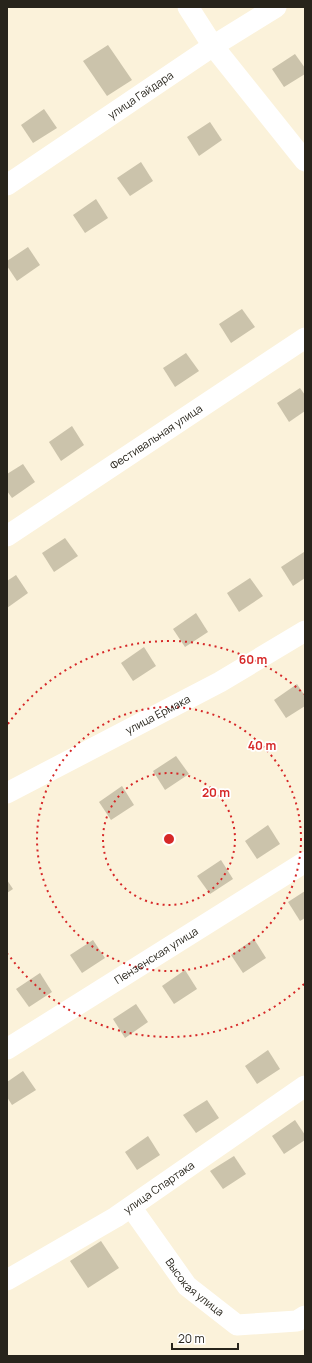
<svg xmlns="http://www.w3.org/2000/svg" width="312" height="1363" viewBox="0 0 312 1363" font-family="Manrope,sans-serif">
<rect width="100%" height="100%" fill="#fbf2da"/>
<g fill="#cbc3ab">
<path d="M108 45 132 80 107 96 83 61Z"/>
<path d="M295 54 305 68V74L284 87 272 69Z"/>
<path d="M44 109 57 128 33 143 21 125Z"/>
<path d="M210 122 222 140 199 156 187 137Z"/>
<path d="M141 162 153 181 130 196 117 178Z"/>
<path d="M96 199 108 218 85 233 73 215Z"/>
<path d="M28 247 40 265 17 281 7 266V261Z"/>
<path d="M242 309 255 327 231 343 219 324Z"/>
<path d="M186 353 199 371 175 387 163 368Z"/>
<path d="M300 388 305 395V411L289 422 277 403Z"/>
<path d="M72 426 84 445 61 461 49 442Z"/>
<path d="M23 464 35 482 12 498 7 491V474Z"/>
<path d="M65 538 78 556 54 572 42 553Z"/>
<path d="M304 552 305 578 293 586 281 567Z"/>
<path d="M16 575 28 593 7 608V581Z"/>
<path d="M250 578 263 596 239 612 227 593Z"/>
<path d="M196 613 208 632 185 647 173 629Z"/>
<path d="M144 647 156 666 133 681 121 663Z"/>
<path d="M297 684 305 696V706L286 718 274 700Z"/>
<path d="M176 756 189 774 165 790 153 771Z"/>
<path d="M122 786 134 805 111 820 99 802Z"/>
<path d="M268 825 280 844 257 859 245 841Z"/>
<path d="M221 860 233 879 210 894 197 876Z"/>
<path d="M7 880 13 889 7 893Z"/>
<path d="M305 891V918L300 921 288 902Z"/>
<path d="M254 939 266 958 243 973 231 955Z"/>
<path d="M93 940 105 958 82 973 70 955Z"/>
<path d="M185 970 197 989 174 1004 162 986Z"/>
<path d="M40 973 52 992 29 1007 16 989Z"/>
<path d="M136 1004 148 1022 125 1038 113 1019Z"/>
<path d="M268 1050 280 1069 257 1084 245 1066Z"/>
<path d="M23 1071 36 1090 12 1105 7 1097V1082Z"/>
<path d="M207 1100 219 1118 196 1133 183 1115Z"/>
<path d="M295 1120 305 1135V1140L284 1154 272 1136Z"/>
<path d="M148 1136 160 1155 137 1170 125 1152Z"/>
<path d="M234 1156 246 1174 223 1189 210 1171Z"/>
<path d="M101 1241 119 1268 88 1288 70 1261Z"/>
</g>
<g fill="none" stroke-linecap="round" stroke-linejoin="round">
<g stroke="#fff" stroke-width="21">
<path d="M188 7 213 46 305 161"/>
<path id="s1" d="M7 185 213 46 276 7"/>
<path id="s2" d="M7 536 305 338"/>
<path id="s3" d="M7 793 220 682 305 631"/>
<path id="s4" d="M7 1049 305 862"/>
<path id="s5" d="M131 1207 187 1286 237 1325 297 1321 305 1316"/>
<path id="s6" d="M7 1280 116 1217 305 1086"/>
</g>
</g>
<g fill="none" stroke="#d62828" stroke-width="2" stroke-dasharray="2 4">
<circle cx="169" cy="839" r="66"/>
<circle cx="169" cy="839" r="132"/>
<path d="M304 984A198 198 0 0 1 8 954M8 724A198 198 0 0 1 304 694"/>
</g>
<g text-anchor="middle" stroke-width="3.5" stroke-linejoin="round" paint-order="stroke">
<g font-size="11" fill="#27241b" stroke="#fff">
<text dy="4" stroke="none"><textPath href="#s1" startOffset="161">улица Гайдара</textPath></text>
<text dy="4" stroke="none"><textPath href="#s2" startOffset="179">Фестивальная улица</textPath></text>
<text dy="4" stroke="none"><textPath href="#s3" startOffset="170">улица Ермака</textPath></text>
<text dy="4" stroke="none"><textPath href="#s4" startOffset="176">Пензенская улица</textPath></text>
<text dy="4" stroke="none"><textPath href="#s6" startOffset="178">улица Спартака</textPath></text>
<text dy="4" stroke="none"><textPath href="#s5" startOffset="103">Высокая улица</textPath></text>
</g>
</g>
<circle cx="169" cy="839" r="6" fill="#d62828" stroke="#fff" stroke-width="2"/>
<g font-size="12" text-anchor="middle" font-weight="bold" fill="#d62828" stroke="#fff" stroke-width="3.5" stroke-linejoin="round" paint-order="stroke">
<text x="253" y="664">60 m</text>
<text x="262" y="750">40 m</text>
<text x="216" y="797">20 m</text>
</g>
<rect width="312" height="1363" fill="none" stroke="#27241b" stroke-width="16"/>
<path d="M172 1343v6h66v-6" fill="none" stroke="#27241b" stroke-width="2"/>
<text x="178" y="1343" font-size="12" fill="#27241b" stroke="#ffffff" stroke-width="3" paint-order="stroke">20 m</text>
</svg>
